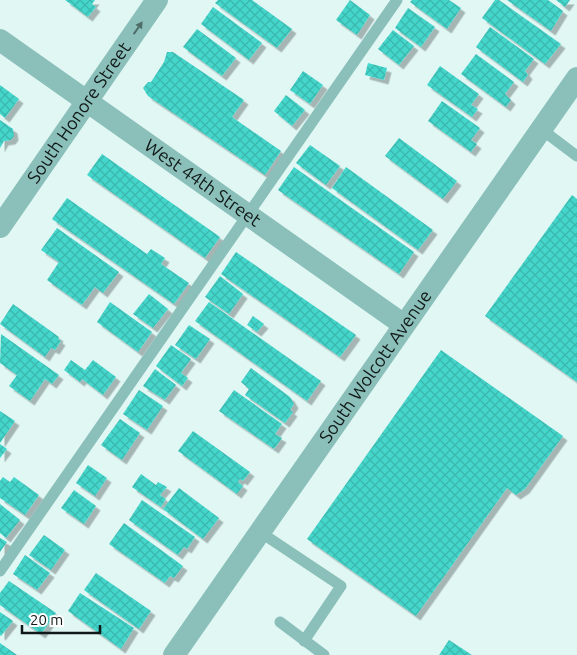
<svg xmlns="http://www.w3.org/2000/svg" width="577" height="655" viewBox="0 0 577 655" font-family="Ubuntu,sans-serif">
<defs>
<pattern id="building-cross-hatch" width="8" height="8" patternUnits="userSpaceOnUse" patternTransform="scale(1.25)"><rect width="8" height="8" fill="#45d6cb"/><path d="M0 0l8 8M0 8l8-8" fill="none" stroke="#3bb7ae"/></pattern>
<filter id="shadow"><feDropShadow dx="4.5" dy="4.5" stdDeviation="0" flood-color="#0004"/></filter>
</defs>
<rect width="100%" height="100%" fill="#e0f7f4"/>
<g fill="url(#building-cross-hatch)" filter="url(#shadow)">
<path d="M65 0H95L92 4 96 7 88 17Z"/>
<path d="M218 0H252L292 29 277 48 215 3Z"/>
<path d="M350 0 370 15 357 35 336 20Z"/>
<path d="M412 0H449L461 8 447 29 410 2Z"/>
<path d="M495 0H499L561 44 545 64 482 18Z"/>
<path d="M507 0H548L563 11 551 31Z"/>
<path d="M556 0H570L565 7Z"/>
<path d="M213 7 262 43 249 60 201 24Z"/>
<path d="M408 8 435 27 421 47 395 28Z"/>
<path d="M490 27 534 59 525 71 528 75 523 82 476 47Z"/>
<path d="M197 29 236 58 222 76 183 47Z"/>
<path d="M393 30 414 46 399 65 378 49Z"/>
<path d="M167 52H173L244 100 232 117 281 151 265 175 148 96 143 88 148 82H151L164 62Z"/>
<path d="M476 54 514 82 505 94 511 100 506 107 461 74Z"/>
<path d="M368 63 387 68 384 80 365 75Z"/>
<path d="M440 66 479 94 471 105 478 109 472 117 427 85Z"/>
<path d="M303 71 323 85 310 104 290 90Z"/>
<path d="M0 85 19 99 5 118 0 114Z"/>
<path d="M286 95 305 110 292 126 274 111Z"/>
<path d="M442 101 480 128 471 140 477 144 471 152 428 121Z"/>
<path d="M0 120 13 129 14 136 11 140 4 141 0 148Z"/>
<path d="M399 138 457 181 443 199 385 156Z"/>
<path d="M310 145 340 166 326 185 296 163Z"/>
<path d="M102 154 220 237 205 258 87 175Z"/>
<path d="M294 167 414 252 399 274 278 190Z"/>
<path d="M346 167 433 230 418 250 332 188Z"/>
<path d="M572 195 577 199V382L485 316Z"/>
<path d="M67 198 147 254 151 249 165 258 161 264 189 283 174 304 52 219Z"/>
<path d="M57 228 119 272 103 293 95 287 82 305 47 280 59 262 41 250Z"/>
<path d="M236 252 356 335 340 357 221 274Z"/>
<path d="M220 276 243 294 229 314 205 297Z"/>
<path d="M149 294 168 309 153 328 133 314Z"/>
<path d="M110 302 152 332 138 352 97 322Z"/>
<path d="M209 302 321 381 307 401 195 321Z"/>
<path d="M13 304 59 337 58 339 61 341 55 350 51 348 45 357 0 324Z"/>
<path d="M253 316 264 324 257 332 247 325Z"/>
<path d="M189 325 210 339 196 359 175 345Z"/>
<path d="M1 334 59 375 52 384 45 379 30 401 9 386 17 375 0 363Z"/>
<path d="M171 345 191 359 181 373 188 378 182 386 156 366Z"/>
<path d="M441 350 563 436 525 489 516 495 507 488 416 616 307 539Z"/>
<path d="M71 360 85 370 93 360 116 377 103 395 82 379 80 382 64 370Z"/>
<path d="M251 368 290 397 294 404 290 410 293 412 285 423 245 395 249 389 241 382Z"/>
<path d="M155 369 176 385 165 400 143 386Z"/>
<path d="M139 390 163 406 147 430 123 414Z"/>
<path d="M234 390 282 424 275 434 282 438 274 449 219 411Z"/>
<path d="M0 411 15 421 0 443Z"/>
<path d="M120 419 140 433 122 460 101 445Z"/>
<path d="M193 431 250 472 243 481 240 479 238 482 243 486 237 494 178 451Z"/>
<path d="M0 444 7 449 0 458Z"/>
<path d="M88 465 107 478 95 496 76 483Z"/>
<path d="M141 474 156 485 158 482 167 487 160 495 166 499 161 507 132 487Z"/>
<path d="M3 477 10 482 14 477 39 495 25 515 0 498V481Z"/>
<path d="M179 488 219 518 203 539 163 509Z"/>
<path d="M74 490 96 506 84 524 61 508Z"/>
<path d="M142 500 195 537 187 549 184 547 178 555 129 520Z"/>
<path d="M0 504 20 520 6 538 0 533Z"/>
<path d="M124 523 183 566 174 578 170 576 165 583 109 544Z"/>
<path d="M44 535 65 550 51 570 29 555Z"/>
<path d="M0 538 7 542 0 552Z"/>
<path d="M25 555 50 573 37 590 13 574Z"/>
<path d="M96 573 151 611 139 629 84 590Z"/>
<path d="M9 581 56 613 41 634 0 605V593Z"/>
<path d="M80 593 134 628 121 649 68 611Z"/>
<path d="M0 612 13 621 1 636 0 635Z"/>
<path d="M449 640 472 655H439Z"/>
<path d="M0 643 17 655H0Z"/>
</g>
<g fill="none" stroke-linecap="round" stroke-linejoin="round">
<g stroke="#8bbfb9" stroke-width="11">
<path d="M541 129 577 156"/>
<path d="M260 532 341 586 304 641"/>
<path d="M0 571 397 0"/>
<path d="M280 622 324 655"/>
</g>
<g stroke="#8bbfb9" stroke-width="22">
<path id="s1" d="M0 40 404 325"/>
<path id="s2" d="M0 227 157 0"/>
<path id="s3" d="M174 655 577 78"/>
</g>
</g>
<defs><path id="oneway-solid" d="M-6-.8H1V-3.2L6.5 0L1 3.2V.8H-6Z" transform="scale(1.25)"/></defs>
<use fill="#4e6c68" href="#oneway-solid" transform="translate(138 28) rotate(-55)"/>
<g text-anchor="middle" stroke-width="4" stroke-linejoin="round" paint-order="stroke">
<g font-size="18" fill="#111918" stroke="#fefefe">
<text dy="6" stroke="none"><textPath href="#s2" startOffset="139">South Honore Street</textPath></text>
<text dy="6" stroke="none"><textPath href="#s1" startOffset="248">West 44th Street</textPath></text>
<text dy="6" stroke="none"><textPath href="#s3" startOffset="352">South Wolcott Avenue</textPath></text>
</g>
</g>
<path d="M22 625v8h78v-8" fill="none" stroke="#111918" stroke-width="2.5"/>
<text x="30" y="625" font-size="15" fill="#111918" stroke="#fefefe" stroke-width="4" paint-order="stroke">20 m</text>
</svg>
